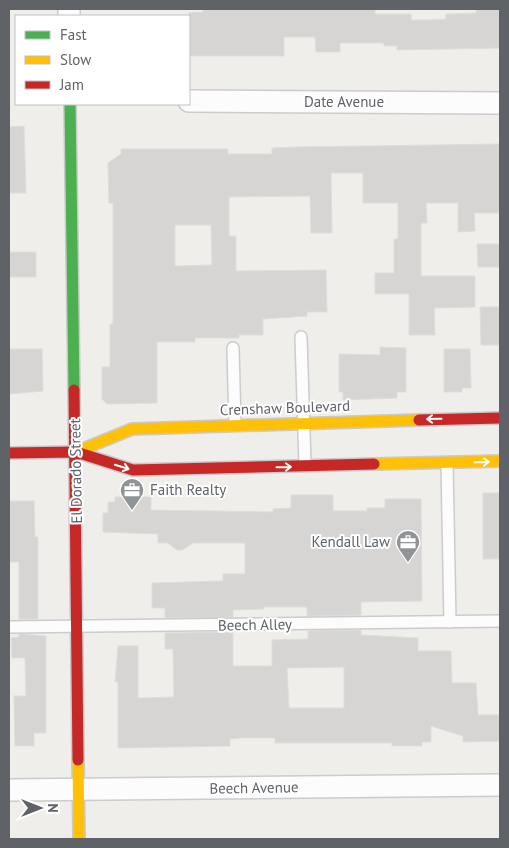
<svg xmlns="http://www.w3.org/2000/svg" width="509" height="848" viewBox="0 0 509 848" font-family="'PT Sans',sans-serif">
<rect width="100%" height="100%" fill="#efeeea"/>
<g fill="#d6d5d3" stroke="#deddd9" fill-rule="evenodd">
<path d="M203 9H375V14H411V20H430L446 19V14L476 13V9H500V48L397 50V46H384V43H340V52H316L315 37H284V56H189V13L203 12Z"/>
<path d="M24 126 26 193H9V127Z"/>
<path d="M500 144V213H474L475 231 458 232V203H426L427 223H421V276H475V307L434 308 435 335H409V294H375V273H394V239H398V203H363V173H331L332 233H311L310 196 229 197V236H236V271L326 270 327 312H307V316L263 319V335H239V338H195V342H157V403L107 404 102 399V367H110V324H113V203H109L108 163 121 154V149H228V154H272V148L296 147ZM175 225H211L212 265 175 266Z"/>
<path d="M477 244H500V267H478Z"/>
<rect x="9" y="252" width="27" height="25"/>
<path d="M480 307H500V345H481Z"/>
<path d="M380 347 406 348V392H397V398L343 400V392H339V354L380 355Z"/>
<path d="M9 349H42L43 391 9 394Z"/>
<path d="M444 349H470L471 388H462V392H444Z"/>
<rect x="483" y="493" width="17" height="66"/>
<path d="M291 495H333V511H367V508H385V499H421L422 601 361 602V615L307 616V607H264V609L233 610V617L165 618V608H152V583L223 581V574H245V543H193L182 550H177L168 543H158V534L103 532V513H108V502H115V497H151V510L273 512V509L291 508Z"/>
<path d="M9 501H34L35 537H38V619H19V562H9Z"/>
<path d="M361 630V635L418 638V651H451L452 683H476L478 715H500V741L463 742V736L431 726V742H422V746H392V743H275V738H240L230 739V746L118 748V682H115L118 646H138V698L174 697 173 649H165V633L233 632V666H272V640L308 639V631ZM344 667V708H289L287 668Z"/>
<path d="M19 634 46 636V733H34V746H15L14 696H26L25 658H12L11 638 19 637Z"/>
</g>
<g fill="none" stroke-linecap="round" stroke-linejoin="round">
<g stroke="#cbcccc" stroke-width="14">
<g id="lane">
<path d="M301 337 305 465"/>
<path d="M233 348 235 425"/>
<path d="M447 463 450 622"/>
<path d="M9 627 500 621"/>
</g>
</g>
<g stroke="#cbcccc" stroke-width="24">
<g id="street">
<path d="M69 9V16"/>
<path d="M189 101 500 103"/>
<path d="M9 790 500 785"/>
</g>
</g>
<g stroke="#cacacb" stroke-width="14">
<path id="fast" d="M70 104 74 390"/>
</g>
<g stroke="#cacacb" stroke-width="14">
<g id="slow">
<path d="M76 452 132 429 419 420"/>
<path d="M374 464 500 461"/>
<path d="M78 760 79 839"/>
</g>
</g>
<g stroke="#cacacb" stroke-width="14">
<g id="jam">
<path d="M74 390 78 760"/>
<path d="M419 420 500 418"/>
<path d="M9 453 76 452 133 470 374 464"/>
</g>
</g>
<use href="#lane" stroke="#fdfcfc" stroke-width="11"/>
<use href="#street" stroke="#fdfcfc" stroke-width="21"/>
<use href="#fast" stroke="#4caf50" stroke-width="11"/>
<use href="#slow" stroke="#ffc107" stroke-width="11"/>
<use href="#jam" stroke="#c62828" stroke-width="11"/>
</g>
<defs><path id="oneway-shaft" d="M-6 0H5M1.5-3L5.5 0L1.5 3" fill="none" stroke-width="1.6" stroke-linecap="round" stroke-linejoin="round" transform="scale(1.25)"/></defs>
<g stroke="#f6fbf6">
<use href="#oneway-shaft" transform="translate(434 419) rotate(179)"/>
<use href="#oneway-shaft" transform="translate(482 462) rotate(-1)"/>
<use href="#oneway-shaft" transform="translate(122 467) rotate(17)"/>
<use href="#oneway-shaft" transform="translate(284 467) rotate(-1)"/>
</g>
<defs>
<g id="office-pin" transform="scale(1.25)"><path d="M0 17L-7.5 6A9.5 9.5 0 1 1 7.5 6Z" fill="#919496" stroke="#fff"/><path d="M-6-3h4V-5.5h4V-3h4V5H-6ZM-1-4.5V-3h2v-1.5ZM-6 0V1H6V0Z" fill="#fff"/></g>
</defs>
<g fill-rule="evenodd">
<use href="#office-pin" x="132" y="490"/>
<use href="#office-pin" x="408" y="542"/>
</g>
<g text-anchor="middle" stroke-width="4" stroke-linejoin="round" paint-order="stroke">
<g font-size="15" fill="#5f6368" stroke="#fff">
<text x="344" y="107">Date Avenue</text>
<text transform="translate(285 408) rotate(-2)" y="5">Crenshaw Boulevard</text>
<text transform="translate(76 471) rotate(-91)" y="5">El Dorado Street</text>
<text transform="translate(255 625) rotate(-1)" y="5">Beech Alley</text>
<text transform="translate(254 788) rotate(-1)" y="5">Beech Avenue</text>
</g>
<g font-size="15" fill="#5f6368" stroke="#fff" text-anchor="start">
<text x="150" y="495">Faith Realty</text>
<text x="390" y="547" text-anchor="end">Kendall Law</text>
</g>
</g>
<rect width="509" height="848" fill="none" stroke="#5f6368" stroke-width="20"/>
<rect x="15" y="15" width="175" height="90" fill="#ffffff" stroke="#bfc1c3"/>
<rect x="25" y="31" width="25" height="8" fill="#4caf50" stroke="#bfc1c3"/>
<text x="60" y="40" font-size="15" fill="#5f6368">Fast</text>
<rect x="25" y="56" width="25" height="8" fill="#ffc107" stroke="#bfc1c3"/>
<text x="60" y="65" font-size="15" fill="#5f6368">Slow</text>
<rect x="25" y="81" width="25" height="8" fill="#c62828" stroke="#bfc1c3"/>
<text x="60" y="90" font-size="15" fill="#5f6368">Jam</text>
<g transform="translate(40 808) rotate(90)" stroke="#ffffff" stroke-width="4" paint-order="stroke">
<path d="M0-4L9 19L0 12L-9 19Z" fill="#5f6368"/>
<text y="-8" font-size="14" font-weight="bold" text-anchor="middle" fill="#5f6368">N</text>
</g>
</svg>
